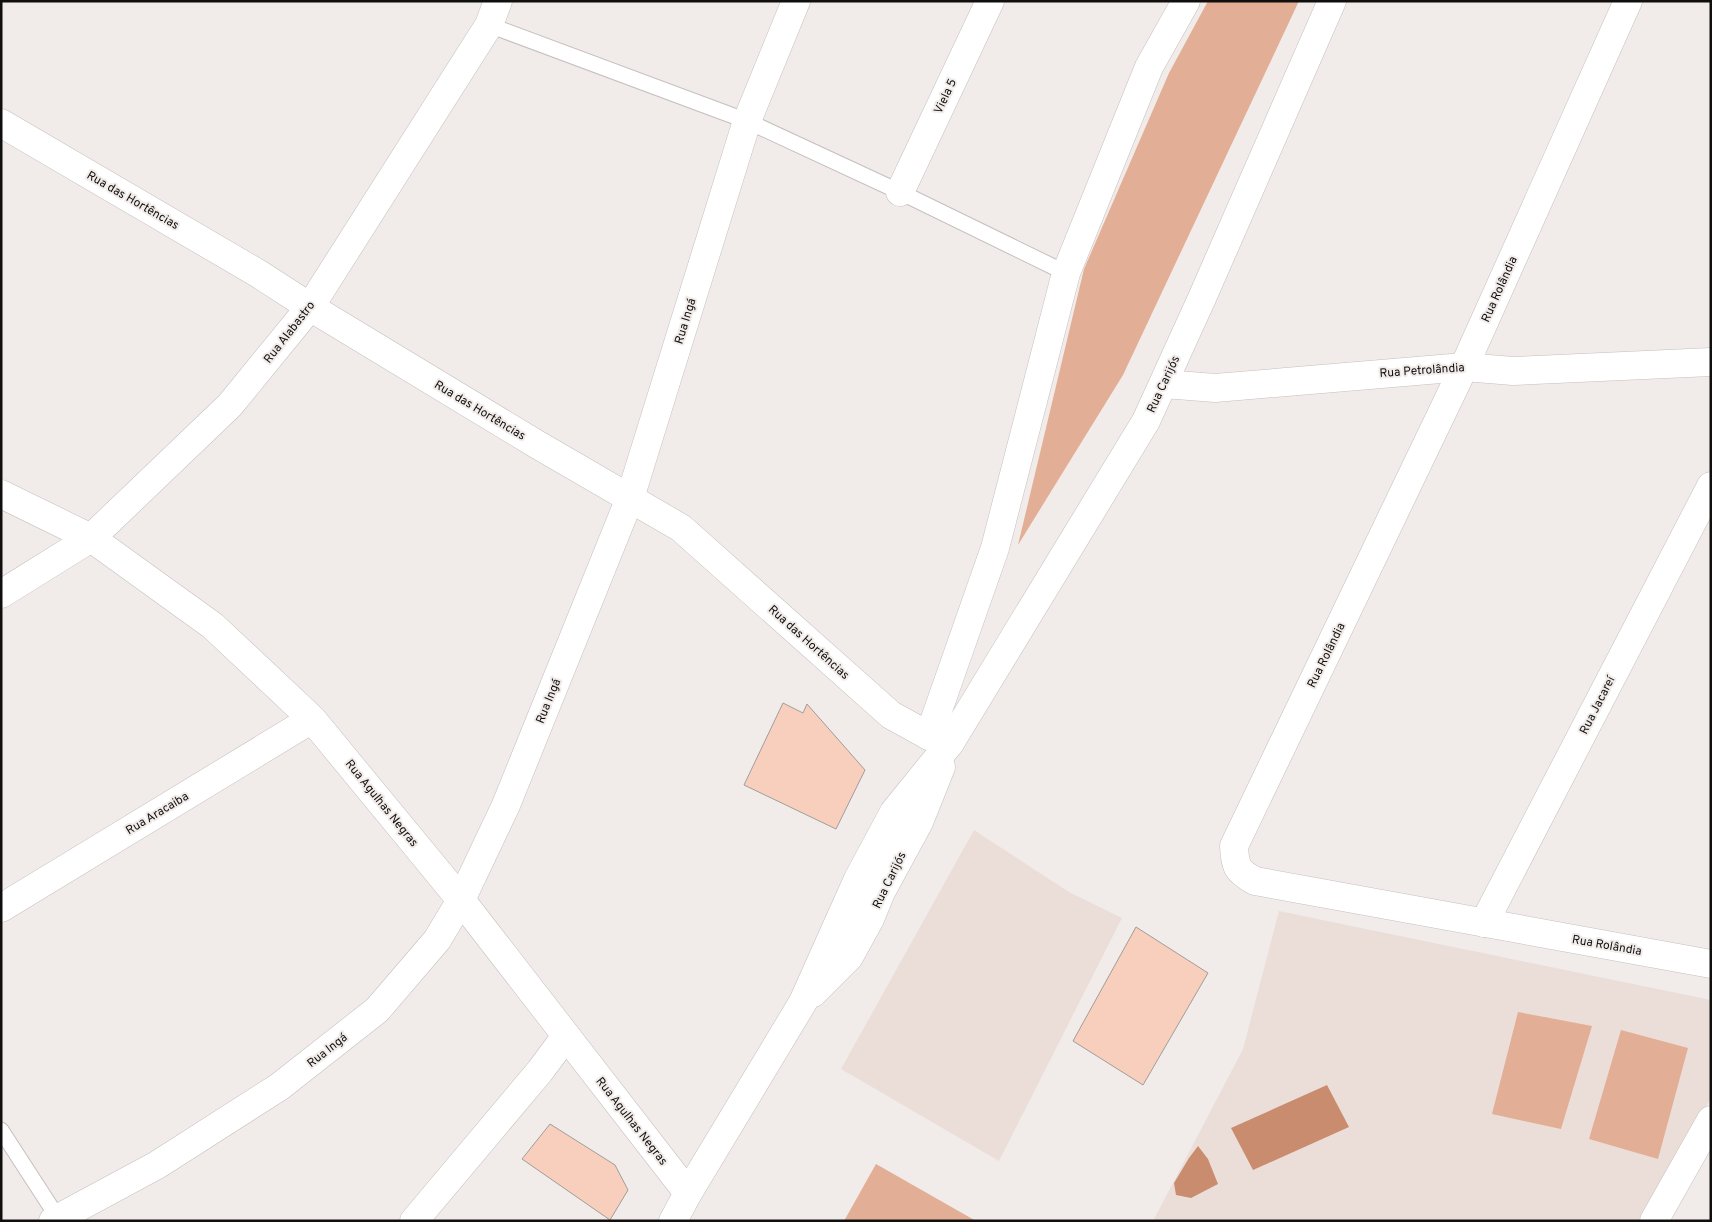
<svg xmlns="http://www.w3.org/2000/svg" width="1712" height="1222" viewBox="0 0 1712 1222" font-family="Overpass,sans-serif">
<rect width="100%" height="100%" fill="#f1ece9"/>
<g fill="#ebded8">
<path d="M974 830 1069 892 1122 918 999 1161 841 1069Z"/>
<path d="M1279 911 1711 1000V1098L1639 1221H1153L1243 1049Z"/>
</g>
<g fill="#e2ae95">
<path d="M1208 1H1299L1123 375 1018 545 1084 269 1169 73Z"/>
<path d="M1518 1012 1592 1026 1561 1129 1492 1114Z"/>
<path d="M1621 1030 1688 1048 1658 1159 1589 1139Z"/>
<path d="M876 1164 976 1221H844Z"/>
</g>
<g fill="#ca8c6f">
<path d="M1327 1085 1349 1127 1253 1170 1231 1128Z"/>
<path d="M1198 1146 1208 1159 1218 1184 1191 1198 1176 1195 1174 1183 1189 1158Z"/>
</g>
<g fill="#f7cfbc" stroke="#a19c9a">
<path d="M783 703 803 713 807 704 865 770 836 829 744 785Z"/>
<path d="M1136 927 1208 973 1143 1085 1073 1041Z"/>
<path d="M550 1124 615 1165 628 1190 610 1220 522 1159Z"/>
</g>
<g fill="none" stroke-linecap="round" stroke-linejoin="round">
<g stroke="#c5bfbd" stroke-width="17">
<g id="lane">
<path d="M489 25 747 121 900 192 1066 273"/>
<path d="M1 1130 58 1218"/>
</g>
</g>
<g stroke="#c5bfbd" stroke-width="29">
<g id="street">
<path d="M1628 1 1464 367 1234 846C1235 867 1237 871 1255 881L1711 964"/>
<path d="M900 192 990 1"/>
<path d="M1164 384 1215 388 1464 367 1513 371 1711 362"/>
<path d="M1 494 91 538 213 626 312 719 461 900 688 1193"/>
<path d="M1 594 91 538 230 405 310 307 489 25 498 1"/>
<path d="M1 908 312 719"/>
<path d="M1484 923 1711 486"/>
<path d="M53 1221 157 1165 279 1087 377 1010 437 940 461 900 506 805 630 498 747 121 796 1"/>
<path d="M414 1221 540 1071 566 1036"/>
<path d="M1654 1221 1711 1120"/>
</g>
</g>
<g stroke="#c5bfbd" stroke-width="29">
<g id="secondary">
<path d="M1 123 259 274 310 307 538 445 681 528 891 715 929 736 950 743"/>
<path d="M929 736 995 548 1066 273 1149 67 1186 1"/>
</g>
</g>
<g stroke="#c5bfbd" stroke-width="29">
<g id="primary">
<path d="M813 993 849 957 870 919 881 892 919 822 941 767"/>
<path d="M673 1221 688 1193 803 1002 858 879 894 812 950 743 1146 421 1202 298 1332 1"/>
</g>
</g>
<use href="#lane" stroke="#fff" stroke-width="15"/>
<use href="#street" stroke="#fff" stroke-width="28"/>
<use href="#secondary" stroke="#fff" stroke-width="28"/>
<use href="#primary" stroke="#fff" stroke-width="28"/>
</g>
<g text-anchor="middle" stroke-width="4" stroke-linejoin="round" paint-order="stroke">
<g font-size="12" fill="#100f0e" stroke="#f1ece9">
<text transform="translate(945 96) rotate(-65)" y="4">Viela 5</text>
<text transform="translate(133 200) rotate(30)" y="4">Rua das Hortências</text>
<text transform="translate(1499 289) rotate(-66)" y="4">Rua Rolândia</text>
<text transform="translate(685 321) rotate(-73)" y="4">Rua Ingá</text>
<text transform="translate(289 332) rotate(-52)" y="4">Rua Alabastro</text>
<text transform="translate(1422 370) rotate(-4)" y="4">Rua Petrolândia</text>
<text transform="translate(1163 384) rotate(-65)" y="4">Rua Carijós</text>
<text transform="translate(480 410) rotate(31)" y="4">Rua das Hortências</text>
<text transform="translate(809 642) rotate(42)" y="4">Rua das Hortências</text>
<text transform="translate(1326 655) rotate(-64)" y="4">Rua Rolândia</text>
<text transform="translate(548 701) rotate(-68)" y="4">Rua Ingá</text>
<text transform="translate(1597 705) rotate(-63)" y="4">Rua Jacareí</text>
<text transform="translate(382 803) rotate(51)" y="4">Rua Agulhas Negras</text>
<text transform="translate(157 813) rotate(-31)" y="4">Rua Aracaiba</text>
<text transform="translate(889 880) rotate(-64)" y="4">Rua Carijós</text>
<text transform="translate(1607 945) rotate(10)" y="4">Rua Rolândia</text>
<text transform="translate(327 1050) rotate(-38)" y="4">Rua Ingá</text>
<text transform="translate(632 1121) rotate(52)" y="4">Rua Agulhas Negras</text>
</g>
</g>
<rect width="1712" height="1222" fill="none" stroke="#100f0e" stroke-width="5"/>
</svg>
